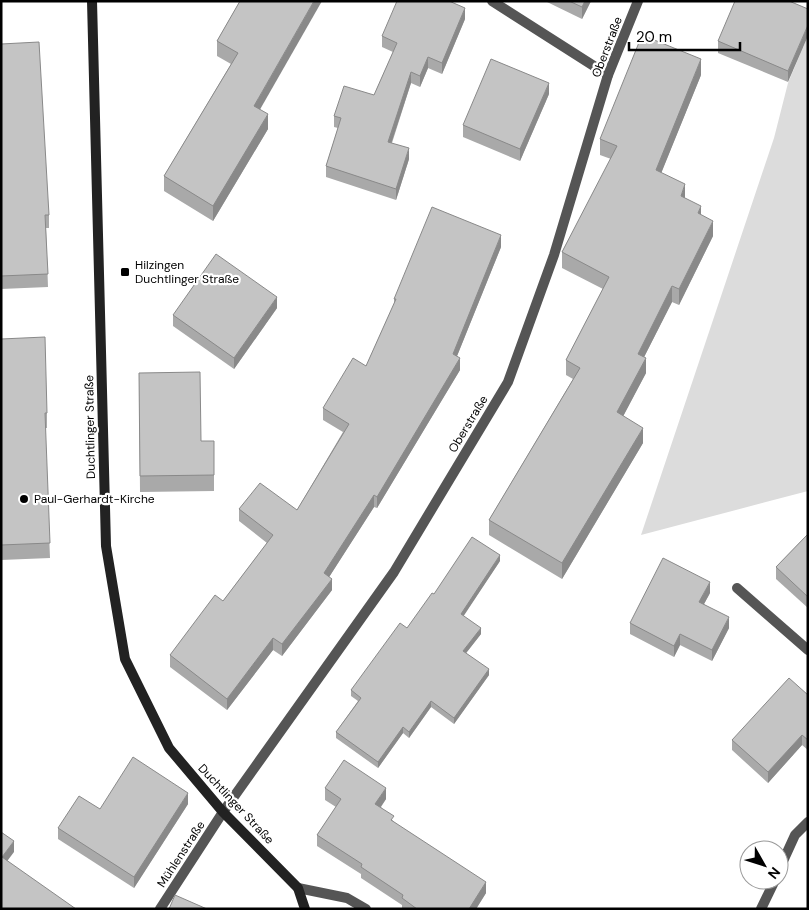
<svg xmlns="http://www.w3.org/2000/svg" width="809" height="910" viewBox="0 0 809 910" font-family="'DM Sans',sans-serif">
<rect width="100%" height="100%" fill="#fff"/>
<path fill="#dcdcdc" d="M808 36V491L641 535 774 138 788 83Z"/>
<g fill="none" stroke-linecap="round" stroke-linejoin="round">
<path stroke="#555" stroke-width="10" d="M298 888 347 898 366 909"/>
<g stroke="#555" stroke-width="10">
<path d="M492 1 608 75"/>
<path d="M737 588 808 650"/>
<path d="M779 870 795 835 808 822"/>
<path d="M160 909 223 812 394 572 508 382 554 255 608 75 638 1"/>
<path d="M761 909 775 880"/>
</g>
<path stroke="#222" stroke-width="10" d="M92 1 106 546 125 659 169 748 223 812 298 888 305 909"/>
</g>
<g fill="#a9a9a9">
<path d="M240 1 260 109 268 129 213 221 164 191V176L231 64 217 56V41Z"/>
<path d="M545 1H591L582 19Z"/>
<path d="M789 1 788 82 718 53V41Z"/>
<path d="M465 19 442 74 428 68 420 87 411 83 392 143 409 159 396 200 326 177V166L338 128 334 127V116L374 95 393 52 382 47V36Z"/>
<path d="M1 44 49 215V228H46L48 287 1 289Z"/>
<path d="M701 75 661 173 701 215 713 236 679 305 672 302 644 357 646 373 623 416 643 443 562 579 489 535V520L573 379 566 375V360L603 289 562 268V252L611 159 600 155V139Z"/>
<path d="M549 94 520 161 463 137V125Z"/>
<path d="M501 247 457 356 460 370 377 508 374 507 329 577 332 590 282 656 273 650 227 710 170 667V655L223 601 267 543 239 521V509L297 510 343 432 323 420V408L366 366 394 304V299Z"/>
<path d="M277 308 234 369 173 326V315Z"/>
<path d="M1 339 47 413V428H45L50 558 1 560Z"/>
<path d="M139 373 201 441H214V491L140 492Z"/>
<path d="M808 534V608L776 579V567Z"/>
<path d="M500 561 463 616 481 634 466 653 489 675 454 724 431 707 409 738 403 733 378 768 336 738V732L358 701 351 696V690L407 628 434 594Z"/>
<path d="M710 593 704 604 729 628 712 661 680 645 674 657 630 634V623Z"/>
<path d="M808 695V750L802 745 768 783 732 750V740Z"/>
<path d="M325 788 386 799 381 807 394 822 486 893 476 909H402V905L361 878V874L317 846V835L336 807 325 800Z"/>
<path d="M188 804 134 888 58 839V828L100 809Z"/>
</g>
<g fill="#898989">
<path d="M314 1H322L254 120V106Z"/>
<path d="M585 1H591L582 19V7Z"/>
<path d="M465 8V19L442 74V63Z"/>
<path d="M808 25V36L788 82V71Z"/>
<path d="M428 57V68L420 87V76Z"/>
<path d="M701 59V75L656 186V170Z"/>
<path d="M411 72V83L388 153V142Z"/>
<path d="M549 83V94L520 161V149Z"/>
<path d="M268 114V129L213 221V206Z"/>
<path d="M409 148V159L396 200V189Z"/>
<path d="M685 184V200L681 196Z"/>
<path d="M701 206V222L698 213Z"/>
<path d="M713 221V236L679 305V289Z"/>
<path d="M501 235V247L453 366V354Z"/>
<path d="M672 286V302L638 369V354Z"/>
<path d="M277 297V308L234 369V358Z"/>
<path d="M460 358V370L377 508V497Z"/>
<path d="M646 358V373L617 428V412Z"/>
<path d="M643 428V443L562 579V563Z"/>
<path d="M374 495V507L324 585V573Z"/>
<path d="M500 555V561L461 620V614Z"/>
<path d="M332 579V590L282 656V644Z"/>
<path d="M710 582V593L699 613V602Z"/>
<path d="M729 617V628L712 661V650Z"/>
<path d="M481 628V634L463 657V651Z"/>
<path d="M680 634V645L674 657V646Z"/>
<path d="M273 638V650L227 710V699Z"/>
<path d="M489 669V675L454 724V718Z"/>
<path d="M431 701V707L409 738V732Z"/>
<path d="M403 727V733L378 768V762Z"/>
<path d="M802 735V745L768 783V772Z"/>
<path d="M386 788V799L375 815V804Z"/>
<path d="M188 793V804L134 888V877Z"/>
<path d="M14 841V852L2 868V857Z"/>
<path d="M486 882V893L476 909H469Z"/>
</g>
<g fill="#c4c4c4" stroke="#898989">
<path d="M240 1H314L254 106 268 114 213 206 164 176 238 53 217 41Z"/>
<path d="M397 1H449L465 8 442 63 428 57 420 76 411 72 388 142 409 148 396 189 326 166 341 118 334 116 344 86 374 95 397 43 382 36Z"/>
<path d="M569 1H585L582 7Z"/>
<path d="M735 1H789L808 9V25L788 71 718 41Z"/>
<path d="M642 35 701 59 656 170 685 184 681 196 701 206 698 213 713 221 679 289 672 286 638 354 646 358 617 412 643 428 562 563 489 520 580 368 566 360 609 277 562 252 617 146 600 139Z"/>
<path d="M39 42 49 215H45L48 274 1 276V44Z"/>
<path d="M491 59 549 83 520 149 463 125Z"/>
<path d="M432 207 501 235 453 354 460 358 377 497 374 495 324 573 332 579 282 644 273 638 227 699 170 655 215 595 223 601 273 535 239 509 260 483 297 510 349 424 323 408 353 358 366 366 396 299H394Z"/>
<path d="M216 254 277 297 234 358 173 315Z"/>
<path d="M45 337 47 413H45L50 543 1 545V339Z"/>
<path d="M200 372 201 441H214V475L140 476 139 373Z"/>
<path d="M808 534V597L776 567Z"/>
<path d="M472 537 500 555 461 614 481 628 463 651 489 669 454 718 431 701 409 732 403 727 378 762 336 732 361 698 351 690 400 623 407 628 432 593 434 594Z"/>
<path d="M663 558 710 582 699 602 729 617 712 650 680 634 674 646 630 623Z"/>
<path d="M789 678 808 695V740L802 735 768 772 732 740Z"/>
<path d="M133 757 188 793 134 877 58 828 79 796 100 809Z"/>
<path d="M344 760 386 788 375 804 394 816 391 820 486 882 469 909H417L402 898 403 895 361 867 362 864 317 835 341 799 325 788Z"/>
<path d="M1 832 14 841 2 857 76 909H1Z"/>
<path d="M175 895 207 909H169Z"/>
</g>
<g fill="#000" stroke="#fff" stroke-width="2">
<rect x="120" y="267" width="10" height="10" rx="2.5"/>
<circle cx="24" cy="499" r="5"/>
</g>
<g text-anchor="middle" stroke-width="4.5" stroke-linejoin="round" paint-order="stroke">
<g font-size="12" fill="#000" stroke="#fff">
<text transform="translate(607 47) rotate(-69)" y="4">Oberstraße</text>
<text transform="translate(468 424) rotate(-59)" y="4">Oberstraße</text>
<text transform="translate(90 427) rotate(-91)" y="4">Duchtlinger Straße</text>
<text transform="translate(236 804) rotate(47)" y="4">Duchtlinger Straße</text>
<text transform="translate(181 854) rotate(-57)" y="4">Mühlenstraße</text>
</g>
<g font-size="12" fill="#000" stroke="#fff" text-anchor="start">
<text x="135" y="269">Hilzingen<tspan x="135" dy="14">Duchtlinger Straße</tspan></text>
<text x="34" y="503">Paul-Gerhardt-Kirche</text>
</g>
</g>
<rect width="809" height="910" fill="none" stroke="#000000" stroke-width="5"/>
<g transform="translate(764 865) rotate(129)"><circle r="24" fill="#ffffff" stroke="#999999"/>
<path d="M0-4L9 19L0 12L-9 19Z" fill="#000000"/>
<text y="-8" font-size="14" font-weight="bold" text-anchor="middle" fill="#000000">N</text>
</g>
<path d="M629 42v8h111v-8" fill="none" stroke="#000000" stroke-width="2.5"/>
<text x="636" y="42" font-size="15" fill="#000000" stroke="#ffffff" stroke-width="4" paint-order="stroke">20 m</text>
</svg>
